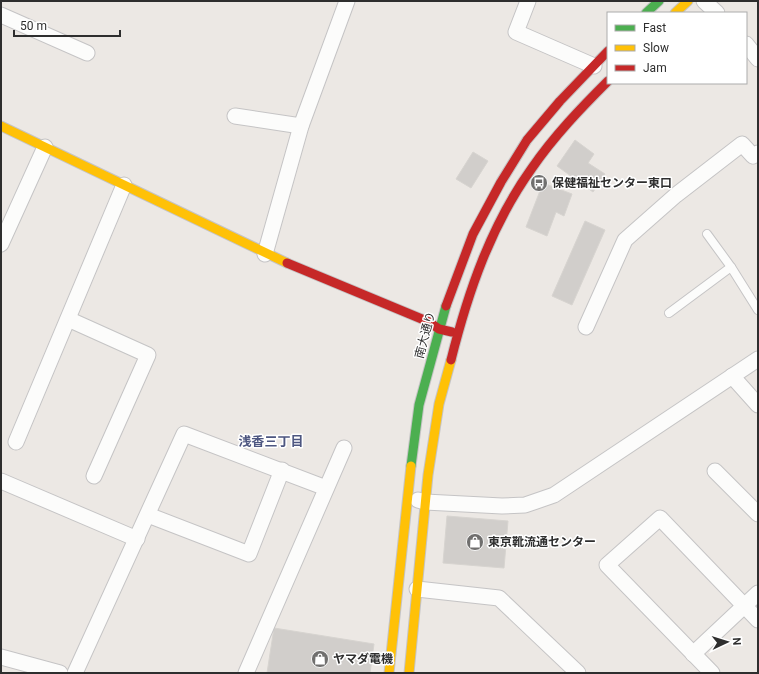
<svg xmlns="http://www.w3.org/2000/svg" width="759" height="674" viewBox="0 0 759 674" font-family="Roboto,'Noto Sans JP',sans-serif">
<rect width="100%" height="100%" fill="#ece8e4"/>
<g fill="#d1cecb" stroke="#d7d4d0">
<path d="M575 140 594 154 588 163 605 174 593 192 557 166Z"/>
<path d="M473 152 488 161 471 188 456 179Z"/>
<path d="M543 183 572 194 564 216 556 212 547 236 526 227Z"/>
<path d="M585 221 605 230 572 305 552 296Z"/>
<path d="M447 516 508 521 504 568 443 563Z"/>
<path d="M274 628 374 644 370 673H267Z"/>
</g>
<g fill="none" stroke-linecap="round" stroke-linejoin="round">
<g stroke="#c5c4c5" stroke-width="10">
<g id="lane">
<path d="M707 234 731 267 758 310"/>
<path d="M669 313 731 267"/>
</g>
</g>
<g stroke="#c5c4c5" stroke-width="17">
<g id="street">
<path d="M528 1 516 32 594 66"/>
<path d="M704 1 717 13"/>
<path d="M1 15 87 53"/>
<path d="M746 44 758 59"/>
<path d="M235 116 301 126"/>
<path d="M1 244 45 147"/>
<path d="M265 254 301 126 347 1"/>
<path d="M68 319 148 355 94 476"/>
<path d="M586 327 625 240 676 195 742 144 753 156 758 153"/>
<path d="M732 376 758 405"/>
<path d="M16 442 124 185"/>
<path d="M715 471 758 514"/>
<path d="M1 481 137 539"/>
<path d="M418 500 425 502 502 506 525 505 554 495 758 359"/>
<path d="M148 515 249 554 282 470"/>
<path d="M417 589 499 598 578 673"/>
<path d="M693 654 758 593"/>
<path d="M1 657 60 673"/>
<path d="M75 673 184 434 326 488"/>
<path d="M246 673 344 448"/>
<path d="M712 673 607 565 660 518 758 620"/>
</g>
</g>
<g stroke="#c5c4c5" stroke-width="11">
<g id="fast">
<path d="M646 13 659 1"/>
<path d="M411 466 419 405 446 306"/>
</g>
</g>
<g stroke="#c5c4c5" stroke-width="11">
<g id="slow">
<path d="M675 13 688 1"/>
<path d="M1 126 287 263"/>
<path d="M389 673 411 466"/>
<path d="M409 673 428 475 439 404 451 360"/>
</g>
</g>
<g stroke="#c5c4c5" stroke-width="11">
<g id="jam">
<path d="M287 263 429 322 439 329 452 332"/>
<path d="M446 306 473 234 501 182 527 140 560 101 608 51"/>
<path d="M451 360C468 292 491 225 532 168 554 136 581 108 608 81"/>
</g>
</g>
<use href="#lane" stroke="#fcfcfb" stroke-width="8"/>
<use href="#street" stroke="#fcfcfb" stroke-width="15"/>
<use href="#fast" stroke="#4caf50" stroke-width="9"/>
<use href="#slow" stroke="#ffc107" stroke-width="9"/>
<use href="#jam" stroke="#c62828" stroke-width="9"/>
</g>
<defs>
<g id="bus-disc" transform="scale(0.9)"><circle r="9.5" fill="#706f6e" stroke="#fff"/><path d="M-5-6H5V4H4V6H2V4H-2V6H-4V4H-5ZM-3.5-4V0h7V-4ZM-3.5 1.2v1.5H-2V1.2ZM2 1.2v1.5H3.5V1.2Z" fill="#fff"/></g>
<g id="shop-disc" transform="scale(0.9)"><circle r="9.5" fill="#706f6e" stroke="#fff"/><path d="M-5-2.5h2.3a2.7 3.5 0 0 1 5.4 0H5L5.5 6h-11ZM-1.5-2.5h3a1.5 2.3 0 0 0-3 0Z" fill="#fff"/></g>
</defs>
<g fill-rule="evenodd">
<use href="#bus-disc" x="539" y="183"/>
<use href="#shop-disc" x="475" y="542"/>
<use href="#shop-disc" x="320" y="659"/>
</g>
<g text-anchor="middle" stroke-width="3" stroke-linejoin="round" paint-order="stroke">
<g font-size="12" font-weight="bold" fill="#2e2e2e" stroke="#fff" text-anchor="start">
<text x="552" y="187">保健福祉センター東口</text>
<text x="488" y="546">東京靴流通センター</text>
<text x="333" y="663">ヤマダ電機</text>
</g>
<g font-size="12" fill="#2e2e2e" stroke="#fff">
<text transform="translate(425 335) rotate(-75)" y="4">南大通り</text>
</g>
<g font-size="13" font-weight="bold" fill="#4d5680" stroke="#fff">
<text x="271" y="446">浅香三丁目</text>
</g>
</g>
<rect width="759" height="674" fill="none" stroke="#2e2e2e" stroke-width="4"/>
<rect x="607" y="12" width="140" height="72" fill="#ffffff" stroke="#ababab"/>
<rect x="615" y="25" width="20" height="6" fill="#4caf50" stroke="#ababab"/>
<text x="643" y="32" font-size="12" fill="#2e2e2e">Fast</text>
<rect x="615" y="45" width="20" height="6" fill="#ffc107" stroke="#ababab"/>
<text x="643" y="52" font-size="12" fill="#2e2e2e">Slow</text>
<rect x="615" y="65" width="20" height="6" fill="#c62828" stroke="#ababab"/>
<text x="643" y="72" font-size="12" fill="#2e2e2e">Jam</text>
<g transform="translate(727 642) rotate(86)" stroke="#ffffff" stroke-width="3" paint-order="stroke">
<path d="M0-3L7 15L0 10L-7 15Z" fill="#2e2e2e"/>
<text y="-6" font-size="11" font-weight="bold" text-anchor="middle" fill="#2e2e2e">N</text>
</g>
<path d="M14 30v6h106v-6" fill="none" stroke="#2e2e2e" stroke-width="2"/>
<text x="20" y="30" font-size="12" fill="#2e2e2e" stroke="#ffffff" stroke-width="3" paint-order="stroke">50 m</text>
</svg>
